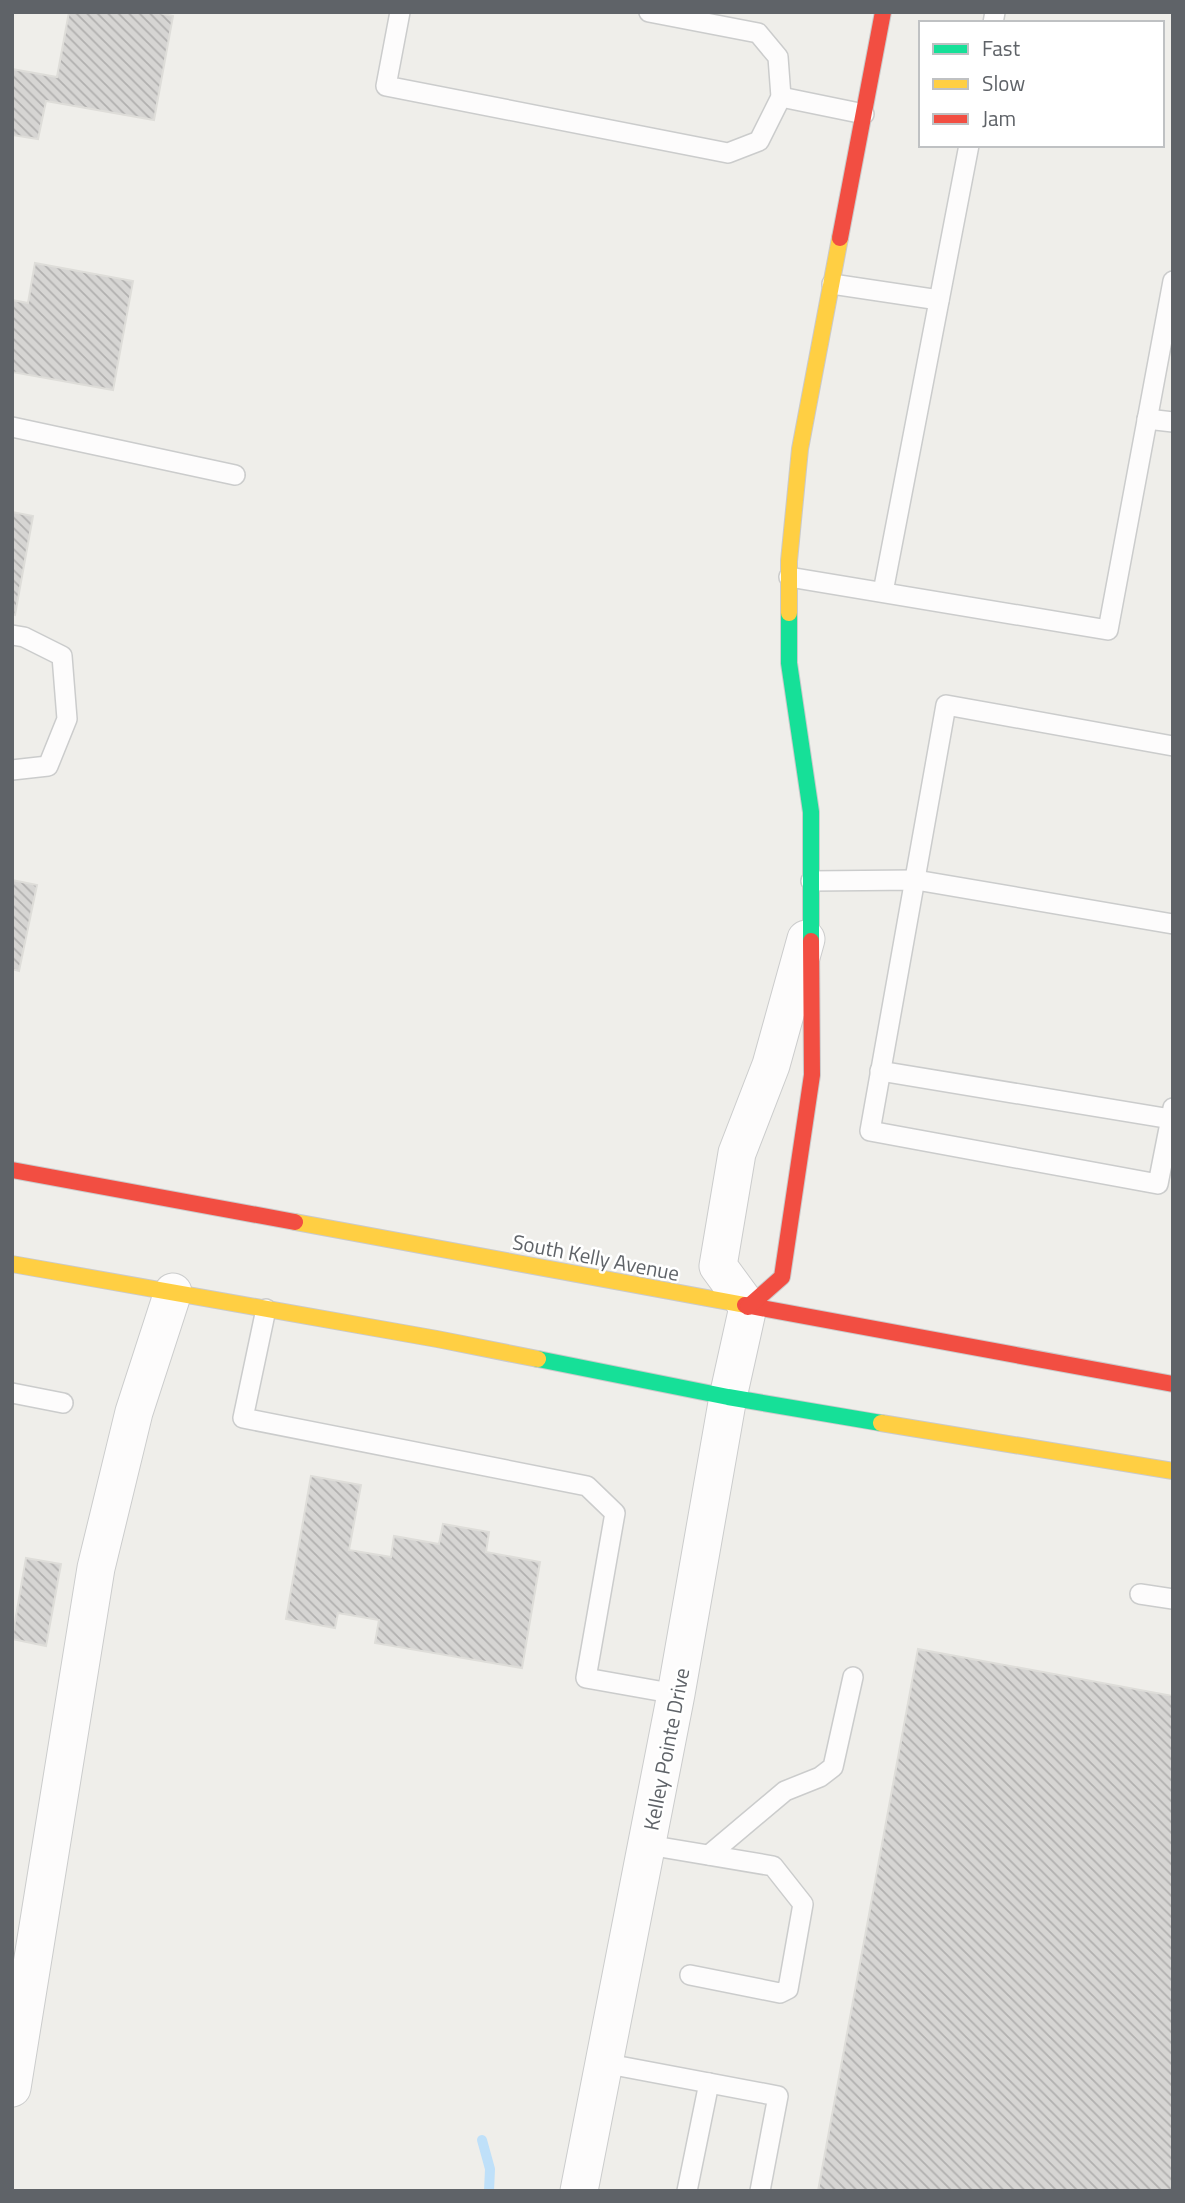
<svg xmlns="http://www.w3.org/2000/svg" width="1185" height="2203" font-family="'Titillium Web',sans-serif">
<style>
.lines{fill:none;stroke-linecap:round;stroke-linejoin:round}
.stream{stroke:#bfe0f9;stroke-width:10}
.building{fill:url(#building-back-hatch);stroke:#deddd9;stroke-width:2}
.lane-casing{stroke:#cbcccc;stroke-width:22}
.street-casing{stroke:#cbcccc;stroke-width:39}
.fast-casing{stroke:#cacacb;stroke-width:18}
.slow-casing{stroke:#cacacb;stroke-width:18}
.jam-casing{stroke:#cacacb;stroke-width:18}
.lane{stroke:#fdfcfc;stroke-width:19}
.street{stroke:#fdfcfc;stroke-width:37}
.fast{stroke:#16e098;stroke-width:16}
.slow{stroke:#ffcf43;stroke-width:16}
.jam{stroke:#f24e42;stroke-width:16}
.labels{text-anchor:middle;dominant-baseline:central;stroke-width:5;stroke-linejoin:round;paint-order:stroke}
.street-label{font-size:21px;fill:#5f6368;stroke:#fff}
</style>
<defs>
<pattern id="building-back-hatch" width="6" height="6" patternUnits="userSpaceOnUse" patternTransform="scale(1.75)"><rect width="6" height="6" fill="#d6d5d3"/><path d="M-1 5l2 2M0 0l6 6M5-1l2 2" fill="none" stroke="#b1b0af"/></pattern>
</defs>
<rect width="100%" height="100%" fill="#efeeea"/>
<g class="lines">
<polyline class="stream" points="482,2140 490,2169 489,2191"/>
</g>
<g class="building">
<polygon points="69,12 155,12 173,16 154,120 46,101 38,139 12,135 12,69 57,77"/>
<polygon points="35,263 133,281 113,390 12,372 12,300 28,303"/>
<polygon points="12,512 33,516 15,615 12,614"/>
<polygon points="12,880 37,885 19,971 12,969"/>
<polygon points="311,1476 361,1485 349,1550 391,1557 394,1536 439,1544 443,1524 489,1532 486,1552 540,1562 522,1668 375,1643 379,1620 338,1613 335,1628 286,1619"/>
<polygon points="26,1558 61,1564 46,1646 12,1639"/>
<polygon points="918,1649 1173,1696 1173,2191 818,2191"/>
</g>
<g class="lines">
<defs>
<g id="lane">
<polyline points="400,12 386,86 728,153 759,141 781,97 778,57 758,33 649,12"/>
<polyline points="993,23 995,12"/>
<polyline points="781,97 864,114"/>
<polyline points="832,284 939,300"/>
<polyline points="1147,419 1173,422"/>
<polyline points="12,427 235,475"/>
<polyline points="789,577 1108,630 1173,281"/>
<polyline points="883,592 969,145"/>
<polyline points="12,635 24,637 62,656 67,719 48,766 12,770"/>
<polyline points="1173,746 946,705 870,1131 1158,1184 1173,1108"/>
<polyline points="811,881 916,880 1173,924"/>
<polyline points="880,1071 1171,1119"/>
<polyline points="266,1309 243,1418 587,1486 615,1513 586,1678 676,1694"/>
<polyline points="12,1393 63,1403"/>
<polyline points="1140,1594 1173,1599"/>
<polyline points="648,1845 773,1866 803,1904 788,1989 780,1993 690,1975"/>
<polyline points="709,1855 785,1791 820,1777 833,1767 853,1677"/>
<polyline points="603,2063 778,2096 760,2191"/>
<polyline points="687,2191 709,2083"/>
</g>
<g id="street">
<polyline points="12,2088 96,1568 134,1412 173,1292"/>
<polyline points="579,2191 676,1694 728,1397 748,1307 718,1266 737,1153 771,1065 806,939"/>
</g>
<g id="fast">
<polyline points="789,613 789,663 811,812 811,941"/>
<polyline points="538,1359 728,1397 881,1423"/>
</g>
<g id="slow">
<polyline points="789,613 789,561 800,449 840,238"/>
<polyline points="295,1222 745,1305"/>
<polyline points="12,1264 437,1339 538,1359"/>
<polyline points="881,1423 1173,1471"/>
</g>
<g id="jam">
<polyline points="840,238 883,12"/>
<polyline points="12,1170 295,1222"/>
<polyline points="745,1305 1173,1384"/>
<polyline points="748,1307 782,1277 812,1075 811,941"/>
</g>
</defs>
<use href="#lane" class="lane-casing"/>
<use href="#street" class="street-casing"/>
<use href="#fast" class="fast-casing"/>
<use href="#slow" class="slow-casing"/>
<use href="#jam" class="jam-casing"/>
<use href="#lane" class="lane"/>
<use href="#street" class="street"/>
<use href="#fast" class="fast"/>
<use href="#slow" class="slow"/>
<use href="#jam" class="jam"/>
</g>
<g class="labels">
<g class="street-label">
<text transform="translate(596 1257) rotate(11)">South Kelly Avenue</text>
<text transform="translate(666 1749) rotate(-79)">Kelley Pointe Drive</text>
</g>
</g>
<rect width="1185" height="2203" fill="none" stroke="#5f6368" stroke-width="28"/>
<rect x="919" y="21" width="245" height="126" fill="#ffffff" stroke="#bfc1c3" stroke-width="2"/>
<rect x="933" y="44" width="35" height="10" fill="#16e098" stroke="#bfc1c3" stroke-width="2"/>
<text x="982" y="56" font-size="21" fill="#5f6368">Fast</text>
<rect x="933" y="79" width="35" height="10" fill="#ffcf43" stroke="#bfc1c3" stroke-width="2"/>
<text x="982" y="91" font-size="21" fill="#5f6368">Slow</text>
<rect x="933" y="114" width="35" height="10" fill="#f24e42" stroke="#bfc1c3" stroke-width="2"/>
<text x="982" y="126" font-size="21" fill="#5f6368">Jam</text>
</svg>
